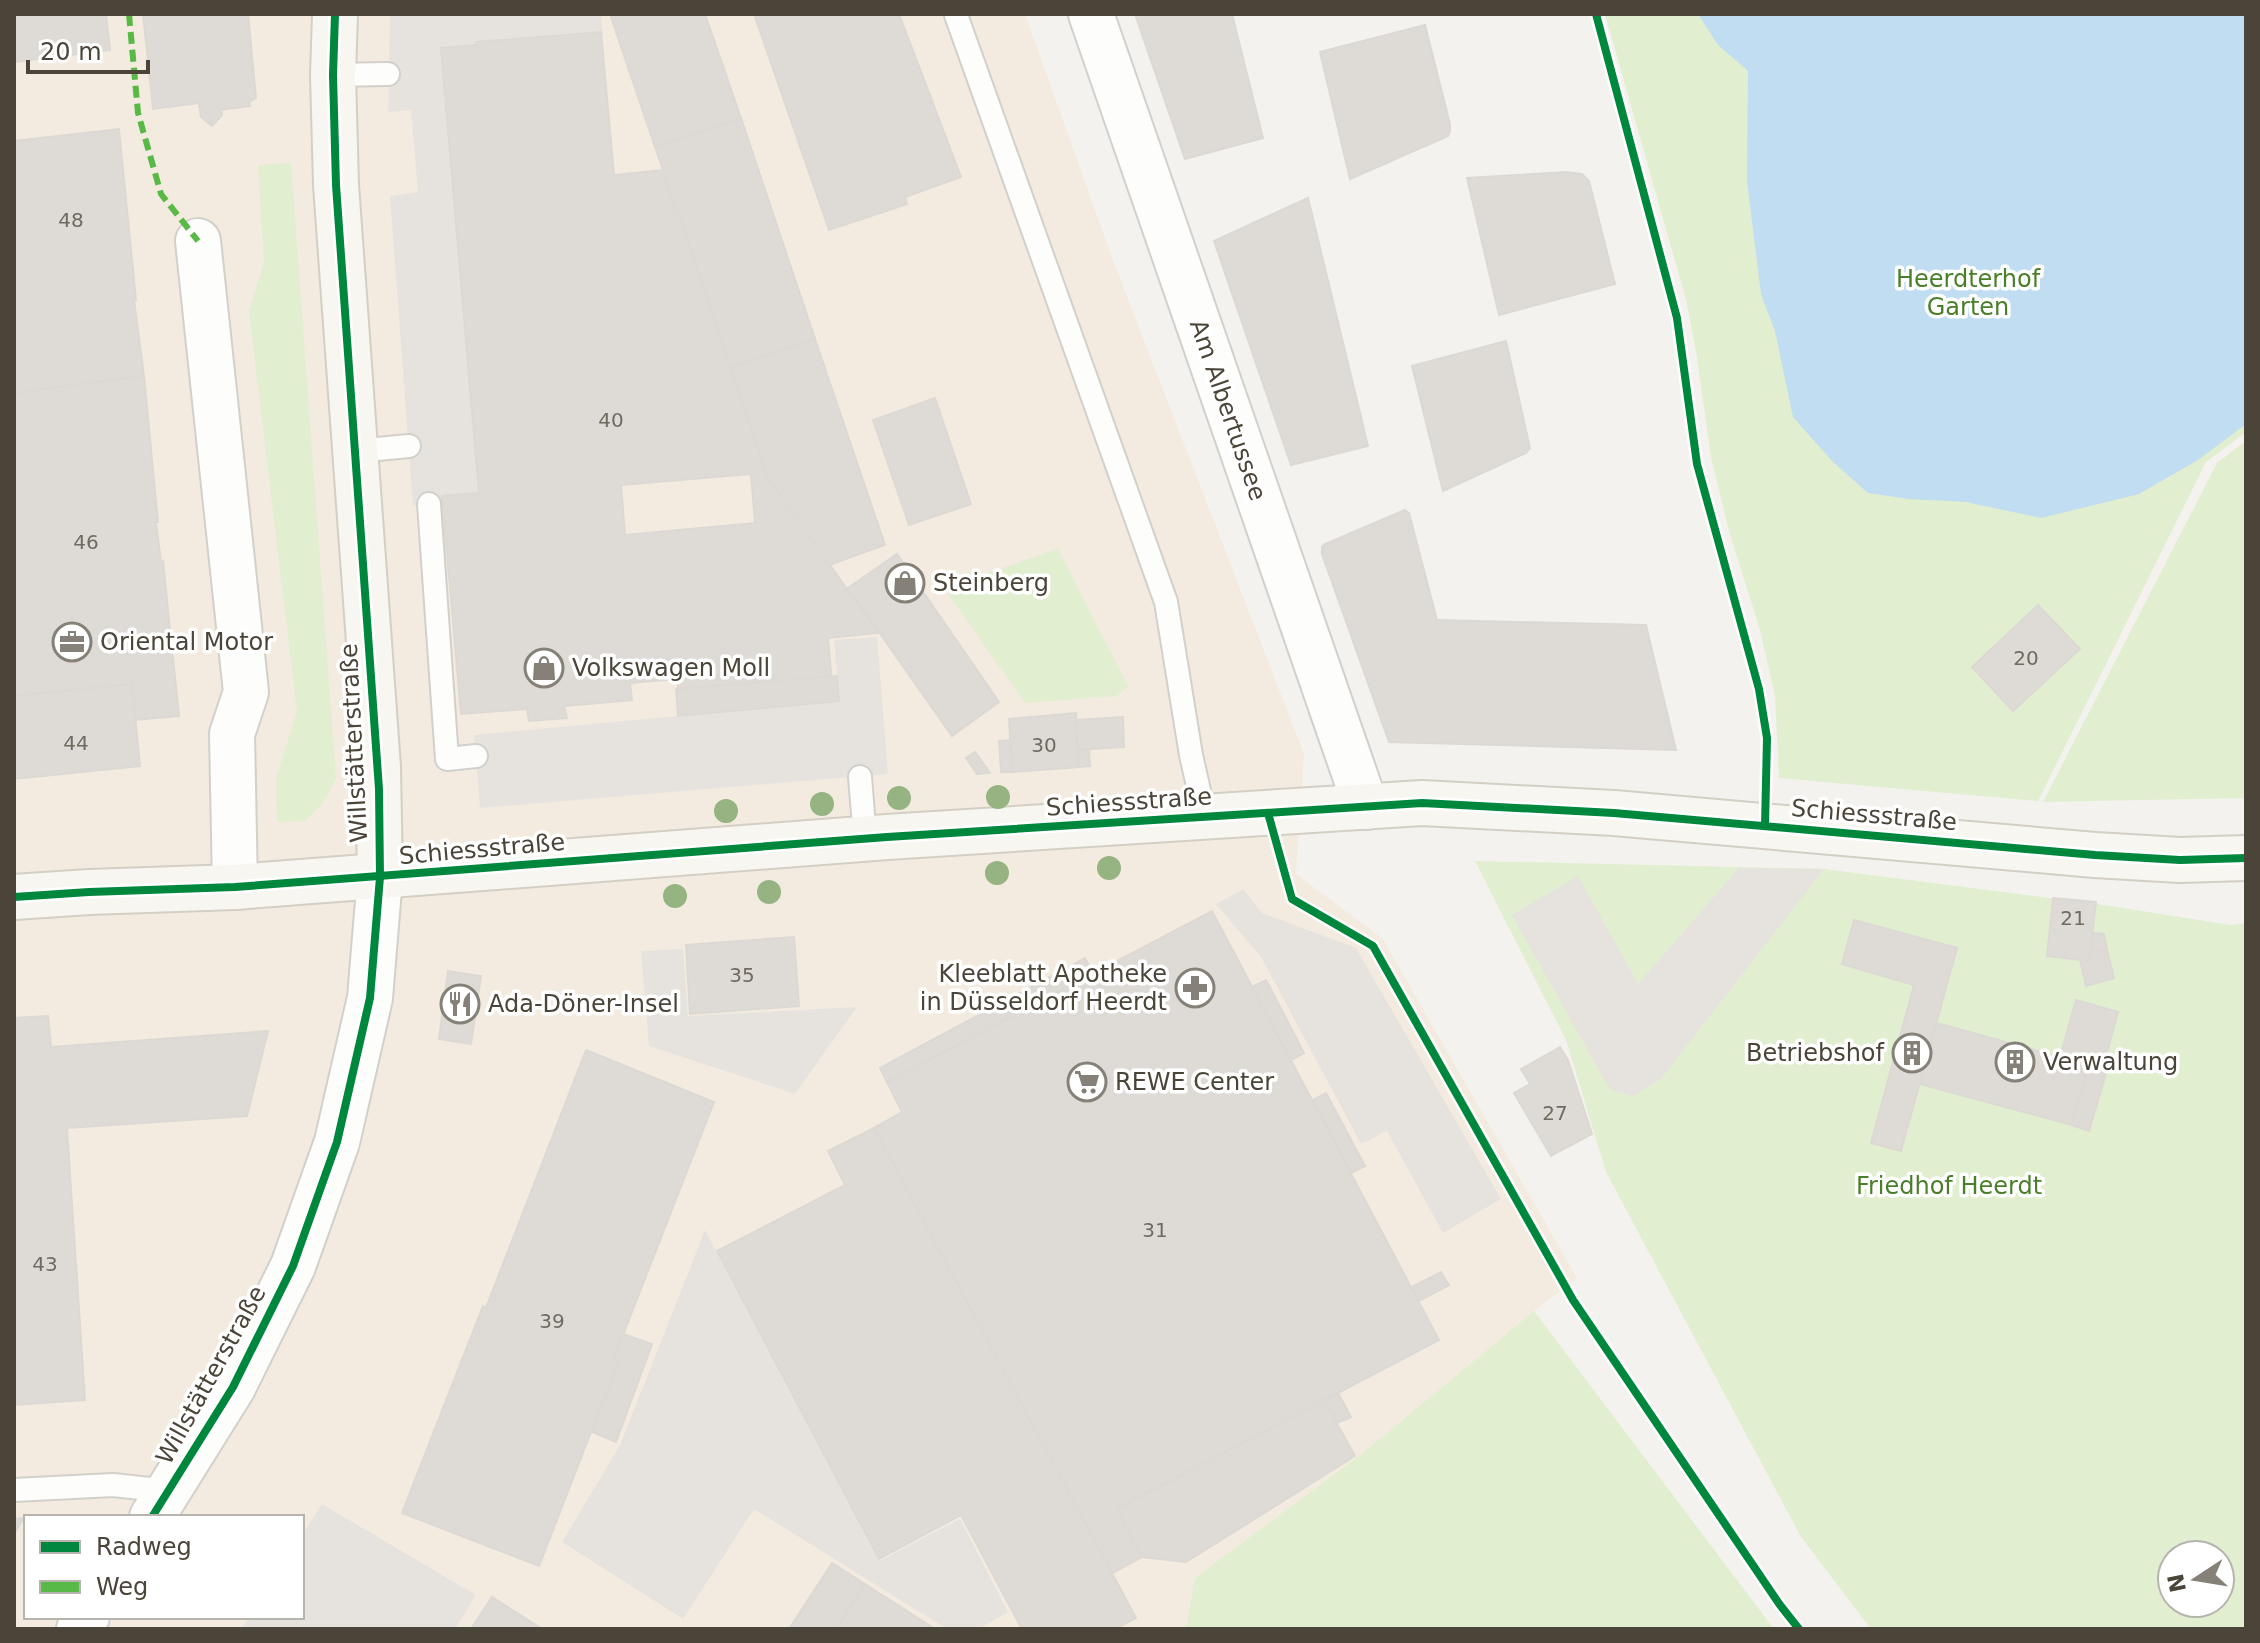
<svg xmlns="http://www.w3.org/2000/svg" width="2260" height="1643" font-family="'DejaVu Sans',sans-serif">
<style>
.commercial{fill:#f3ebdf;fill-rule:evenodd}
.green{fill:#e1eecf;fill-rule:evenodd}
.parking{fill:#e6e3df}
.water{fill:#c0ddf1}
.building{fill:#dedbd6;stroke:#dcd9d4;stroke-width:2;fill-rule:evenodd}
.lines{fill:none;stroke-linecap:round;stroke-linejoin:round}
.lane-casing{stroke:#d2d0cb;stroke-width:26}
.street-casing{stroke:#d2d0cb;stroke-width:48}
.secondary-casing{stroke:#d3cfc5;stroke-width:48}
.lane{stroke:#fdfdfc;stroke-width:22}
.street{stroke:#fdfdfc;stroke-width:44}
.secondary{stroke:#f7f6f1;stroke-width:44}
.quiet{stroke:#58b947;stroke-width:6;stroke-dasharray:12 6;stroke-linecap:butt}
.cycleway-casing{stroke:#fff;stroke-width:13}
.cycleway{stroke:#00873e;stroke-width:8}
.tree{fill:#96b382}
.labels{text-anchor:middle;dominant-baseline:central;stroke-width:7;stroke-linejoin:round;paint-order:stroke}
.number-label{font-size:20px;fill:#706a61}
.park-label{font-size:24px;fill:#4a7f2a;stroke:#fff}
.street-label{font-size:24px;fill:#4b4439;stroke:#fff}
.poi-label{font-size:24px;fill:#4b4439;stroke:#fff;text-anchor:start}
</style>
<rect width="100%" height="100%" fill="#f4f2ee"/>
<path class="commercial" d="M 14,14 L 1025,14 L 1114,263 L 1304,754 L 1296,874 L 1383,939 L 1577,1278 L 1534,1311 L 1359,1456 L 1196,1578 L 1186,1629 L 14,1629 ZM 26,1517 L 302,1517 L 302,1617 L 26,1617 Z"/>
<g class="green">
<polygon points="1605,14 2246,14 2246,432 2206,462 2038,801 1779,778 1775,696 1760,630 1729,531 1711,457 1697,358 1687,303"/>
<polygon points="291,163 336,779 323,803 305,821 277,822 276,778 297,712 249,311 264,262 258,165"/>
<polygon points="2246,441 2246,798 2043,802 2217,463"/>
<polygon points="1058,549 1128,686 1117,696 1025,703 944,588"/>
<path d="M 1475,861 L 1824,869 L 2104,905 L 2230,925 L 2246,923 L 2246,1629 L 1871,1629 L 1801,1537 L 1606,1172 L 1566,1040 ZM 2172,1555 L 2220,1555 L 2220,1603 L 2172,1603 Z"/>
<polygon points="1534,1311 1774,1629 1186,1629 1195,1578 1359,1456"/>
</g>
<g class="parking">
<polygon points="390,14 601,14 603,37 479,47 516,497 413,506 390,196 418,192 411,110 388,112"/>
<polygon points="877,637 888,774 480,808 474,735 678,716 676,689 837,676 834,640"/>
<polygon points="1739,868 1824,869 1661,1079 1633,1096 1610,1090 1512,915 1578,876 1638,984"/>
<polygon points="1243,889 1262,913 1356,948 1501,1199 1443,1233 1387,1131 1361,1144 1261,957 1216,904"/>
<polygon points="683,949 688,1016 857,1007 795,1094 649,1046 641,951"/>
<polygon points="705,1230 879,1561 960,1519 1008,1612 978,1629 947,1629 754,1509 683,1619 562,1542 620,1445"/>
<polygon points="322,1504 476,1595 455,1629 241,1629 249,1617 302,1617 302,1535"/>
</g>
<polygon class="water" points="1698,14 2246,14 2246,424 2198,460 2139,494 2041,518 1966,502 1909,499 1868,493 1832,461 1793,417 1775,331 1761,294 1747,181 1748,71 1718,45"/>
<g class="building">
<polygon points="14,14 106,14 110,50 14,62"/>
<polygon points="143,14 248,14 256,98 249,102 250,106 221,110 222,115 212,126 201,117 199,103 153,109"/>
<polygon points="610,14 705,14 741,118 655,147"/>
<polygon points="754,14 899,14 961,177 905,197 907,204 829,230"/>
<polygon points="1135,14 1232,14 1263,138 1185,159"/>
<polygon points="1425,25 1450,124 1450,131 1448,136 1350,179 1320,52"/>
<path d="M 601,32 L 614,175 L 663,170 L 768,477 L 878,633 L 828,638 L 832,683 L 782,687 L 784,695 L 761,701 L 759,689 L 679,695 L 677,679 L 630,683 L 632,700 L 564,706 L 567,718 L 529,721 L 527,709 L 461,714 L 442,496 L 479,493 L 441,48 L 476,45 L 476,42 ZM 751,474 L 755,523 L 625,535 L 621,485 Z"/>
<polygon points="741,118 815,339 731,368 655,147"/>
<polygon points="119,129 136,300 134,300 144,376 14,393 14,141"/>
<polygon points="1566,172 1582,174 1589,181 1615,284 1499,315 1467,178"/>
<polygon points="1308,198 1368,446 1291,465 1214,241"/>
<polygon points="815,339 885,545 829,565 768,477 731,368"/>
<polygon points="1506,341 1530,448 1526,453 1443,491 1412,366"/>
<polygon points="144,376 158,522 156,522 161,562 163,561 179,716 135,720 132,684 14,696 14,393"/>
<polygon points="935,398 971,504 909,525 873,420"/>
<polygon points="1405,510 1409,513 1437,620 1646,625 1676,750 1389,742 1322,554 1322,547 1325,544"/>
<polygon points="897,554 999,702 952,736 848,588"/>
<polygon points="2038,605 2080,649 2013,711 1972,667"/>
<polygon points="837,676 839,701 678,716 676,689"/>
<polygon points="132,684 140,766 14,779 14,696"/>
<polygon points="1076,713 1079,767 1012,772 1009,719"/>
<polygon points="1123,717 1124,747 1078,750 1076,720"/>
<polygon points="1010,740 1012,772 1001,772 999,741"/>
<polygon points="1078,750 1089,750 1090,766 1079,767"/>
<polygon points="975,752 990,773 977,774 966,758"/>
<polygon points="2053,898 2096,902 2089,961 2047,956"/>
<polygon points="1212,911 1439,1340 1117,1509 1142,1557 1111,1574 874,1128 902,1112 887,1082"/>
<polygon points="1854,920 1957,948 1901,1151 1871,1143 1914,985 1842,964"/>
<polygon points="2093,933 2104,934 2107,950 2091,950"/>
<polygon points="794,937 799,1006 690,1014 686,945"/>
<polygon points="2091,950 2107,950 2114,978 2086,986 2080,960 2089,961"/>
<polygon points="1085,958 1093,973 887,1082 880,1068"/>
<polygon points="448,971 481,976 471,1044 439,1039"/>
<polygon points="1266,980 1304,1053 1291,1060 1252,987"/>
<polygon points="2076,1000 2118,1012 2102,1071 2088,1067 2072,1125 1920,1084 1937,1023 2060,1057"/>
<polygon points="48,1016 51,1047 268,1031 247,1116 67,1128 85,1400 14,1405 14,1018"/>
<polygon points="1560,1047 1568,1060 1592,1134 1551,1156 1514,1093 1530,1084 1521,1069"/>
<polygon points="586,1050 714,1102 614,1358 619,1360 539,1566 402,1513 483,1306 486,1308"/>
<polygon points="2088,1067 2107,1070 2089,1131 2072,1125"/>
<polygon points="1326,1093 1365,1166 1351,1173 1313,1100"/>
<polygon points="874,1128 1136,1618 1115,1629 1022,1629 961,1515 879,1559 717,1251 845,1185 828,1151"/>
<polygon points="1441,1272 1449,1285 1419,1301 1412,1287"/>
<polygon points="623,1334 652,1344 616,1442 592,1432 619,1360 614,1358"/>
<polygon points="1338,1393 1351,1417 1337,1423 1324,1400"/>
<polygon points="1324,1400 1355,1456 1186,1562 1142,1557 1117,1509"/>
<polygon points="24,1518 14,1534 14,1519"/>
<polygon points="832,1563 865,1584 836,1629 789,1629"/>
<polygon points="865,1584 935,1629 836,1629"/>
<polygon points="492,1597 542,1629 471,1629"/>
</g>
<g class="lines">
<defs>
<g id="lane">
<polyline points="956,15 1166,602 1191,755 1205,817"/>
<polyline points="333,75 388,74"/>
<polyline points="356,451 409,446"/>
<polyline points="429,504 447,759 476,756"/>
<polyline points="860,777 865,839"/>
<polyline points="14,1490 113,1485 168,1491"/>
</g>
<g id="street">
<polyline points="1091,14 1366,807"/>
<polyline points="198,241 246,692 232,734 235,887"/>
<polyline points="152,1517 233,1387 293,1266 337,1142 370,998 380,877"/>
<polyline points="79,1629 87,1617"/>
</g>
<g id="secondary">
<polyline points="335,14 333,75 336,185 378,767 380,877"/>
<polyline points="14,897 89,892 235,887 887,837 1422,803 1614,813 2095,855 2180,860 2246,858"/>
</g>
</defs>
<use href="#lane" class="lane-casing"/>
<use href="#street" class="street-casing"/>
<use href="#secondary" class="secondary-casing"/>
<use href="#lane" class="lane"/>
<use href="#street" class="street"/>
<use href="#secondary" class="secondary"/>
<polyline class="quiet" points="129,14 138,113 161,194 198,241"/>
<defs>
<g id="cycleway">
<polyline points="1596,14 1677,318 1697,464 1759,689 1767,738 1765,826"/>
<polyline points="1268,813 1292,899 1373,946 1573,1300 1780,1605 1799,1629"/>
<polyline points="14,897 89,892 235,887 887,837 1422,803 1614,813 2095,855 2180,860 2246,858"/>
<polyline points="152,1517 233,1387 293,1266 337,1142 370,998 380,877 379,789 336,185 333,75 335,14"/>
</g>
</defs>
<use href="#cycleway" class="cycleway-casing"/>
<use href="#cycleway" class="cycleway"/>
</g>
<g class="tree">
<circle cx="998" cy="797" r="12"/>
<circle cx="899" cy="798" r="12"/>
<circle cx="822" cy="804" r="12"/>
<circle cx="726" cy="811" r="12"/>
<circle cx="1109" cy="868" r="12"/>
<circle cx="997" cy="873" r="12"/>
<circle cx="769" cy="892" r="12"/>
<circle cx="675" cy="896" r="12"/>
</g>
<defs>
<symbol id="shop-ring" viewBox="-11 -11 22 22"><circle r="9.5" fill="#fff" stroke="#868178" stroke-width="1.5"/><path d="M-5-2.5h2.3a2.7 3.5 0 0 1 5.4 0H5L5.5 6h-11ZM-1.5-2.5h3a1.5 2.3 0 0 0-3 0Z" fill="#868178"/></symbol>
<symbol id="office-ring" viewBox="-11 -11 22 22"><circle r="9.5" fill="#fff" stroke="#868178" stroke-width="1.5"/><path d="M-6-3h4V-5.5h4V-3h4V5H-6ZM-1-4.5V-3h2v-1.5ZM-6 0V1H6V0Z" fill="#868178"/></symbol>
<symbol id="pharmacy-ring" viewBox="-11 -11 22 22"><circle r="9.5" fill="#fff" stroke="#868178" stroke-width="1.5"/><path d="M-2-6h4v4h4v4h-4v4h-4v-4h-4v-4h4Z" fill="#868178"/></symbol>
<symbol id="restaurant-ring" viewBox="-11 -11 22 22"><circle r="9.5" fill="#fff" stroke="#868178" stroke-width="1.5"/><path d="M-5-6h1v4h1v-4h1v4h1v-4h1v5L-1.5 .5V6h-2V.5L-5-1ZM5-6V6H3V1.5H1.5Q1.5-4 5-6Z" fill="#868178"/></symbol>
<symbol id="building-ring" viewBox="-11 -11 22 22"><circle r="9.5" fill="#fff" stroke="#868178" stroke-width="1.5"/><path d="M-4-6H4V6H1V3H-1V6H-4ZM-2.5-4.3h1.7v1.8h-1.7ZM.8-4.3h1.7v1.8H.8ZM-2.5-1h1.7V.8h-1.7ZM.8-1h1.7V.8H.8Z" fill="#868178"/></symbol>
<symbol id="supermarket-ring" viewBox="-11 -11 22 22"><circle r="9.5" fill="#fff" stroke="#868178" stroke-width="1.5"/><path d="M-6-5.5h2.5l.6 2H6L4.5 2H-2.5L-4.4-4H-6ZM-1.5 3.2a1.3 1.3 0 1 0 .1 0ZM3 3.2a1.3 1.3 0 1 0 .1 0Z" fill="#868178"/></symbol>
</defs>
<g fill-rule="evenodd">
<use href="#shop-ring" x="883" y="561" width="44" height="44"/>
<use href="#office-ring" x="50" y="620" width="44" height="44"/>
<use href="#shop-ring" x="522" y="646" width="44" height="44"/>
<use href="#pharmacy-ring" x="1173" y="966" width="44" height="44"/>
<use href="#restaurant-ring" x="438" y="982" width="44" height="44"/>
<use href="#building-ring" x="1890" y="1031" width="44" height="44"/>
<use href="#building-ring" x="1993" y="1040" width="44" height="44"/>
<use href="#supermarket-ring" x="1065" y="1060" width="44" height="44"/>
</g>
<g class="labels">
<g class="number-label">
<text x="71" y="220">48</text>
<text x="611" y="420">40</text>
<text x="86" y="542">46</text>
<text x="2026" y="658">20</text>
<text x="76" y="743">44</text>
<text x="1044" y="745">30</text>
<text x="2073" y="918">21</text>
<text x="742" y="975">35</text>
<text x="1555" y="1113">27</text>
<text x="1155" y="1230">31</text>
<text x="45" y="1264">43</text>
<text x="552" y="1321">39</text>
</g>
<g class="park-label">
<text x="1968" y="279">Heerdterhof<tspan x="1968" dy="28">Garten</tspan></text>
<text x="1949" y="1186">Friedhof Heerdt</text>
</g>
<g class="street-label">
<text transform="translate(1228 410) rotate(71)">Am Albertussee</text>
<text transform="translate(354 743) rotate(-93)">Willstätterstraße</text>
<text transform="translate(1129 802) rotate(-4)">Schiessstraße</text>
<text transform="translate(1874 815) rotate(5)">Schiessstraße</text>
<text transform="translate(482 849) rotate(-5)">Schiessstraße</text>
<text transform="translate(211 1375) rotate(-61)">Willstätterstraße</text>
</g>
<g class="poi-label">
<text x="933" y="583">Steinberg</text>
<text x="100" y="642">Oriental Motor</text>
<text x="572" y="668">Volkswagen Moll</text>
<text x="1167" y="974" text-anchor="end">Kleeblatt Apotheke<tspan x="1167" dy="28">in Düsseldorf Heerdt</tspan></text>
<text x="488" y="1004">Ada-Döner-Insel</text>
<text x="1884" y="1053" text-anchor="end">Betriebshof</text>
<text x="2043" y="1062">Verwaltung</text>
<text x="1115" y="1082">REWE Center</text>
</g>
</g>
<rect width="2260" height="1643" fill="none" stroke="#4b4439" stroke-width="32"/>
<rect x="24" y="1515" width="280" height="104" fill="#ffffff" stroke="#b7b4b0" stroke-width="2"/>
<rect x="40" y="1541" width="40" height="12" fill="#00873e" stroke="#b7b4b0" stroke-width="2"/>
<text x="96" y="1555" font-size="24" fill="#4b4439">Radweg</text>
<rect x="40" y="1581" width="40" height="12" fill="#58b947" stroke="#b7b4b0" stroke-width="2"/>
<text x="96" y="1595" font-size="24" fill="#4b4439">Weg</text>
<g transform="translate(2196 1579) rotate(258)"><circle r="38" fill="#ffffff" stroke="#b7b4b0" stroke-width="2"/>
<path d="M0-6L14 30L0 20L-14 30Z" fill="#868178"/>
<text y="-12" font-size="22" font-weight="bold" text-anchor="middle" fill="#4b4439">N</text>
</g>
<path d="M28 60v12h120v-12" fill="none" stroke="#4b4439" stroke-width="4"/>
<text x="40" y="60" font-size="24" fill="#4b4439" stroke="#ffffff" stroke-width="6" paint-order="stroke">20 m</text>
</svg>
